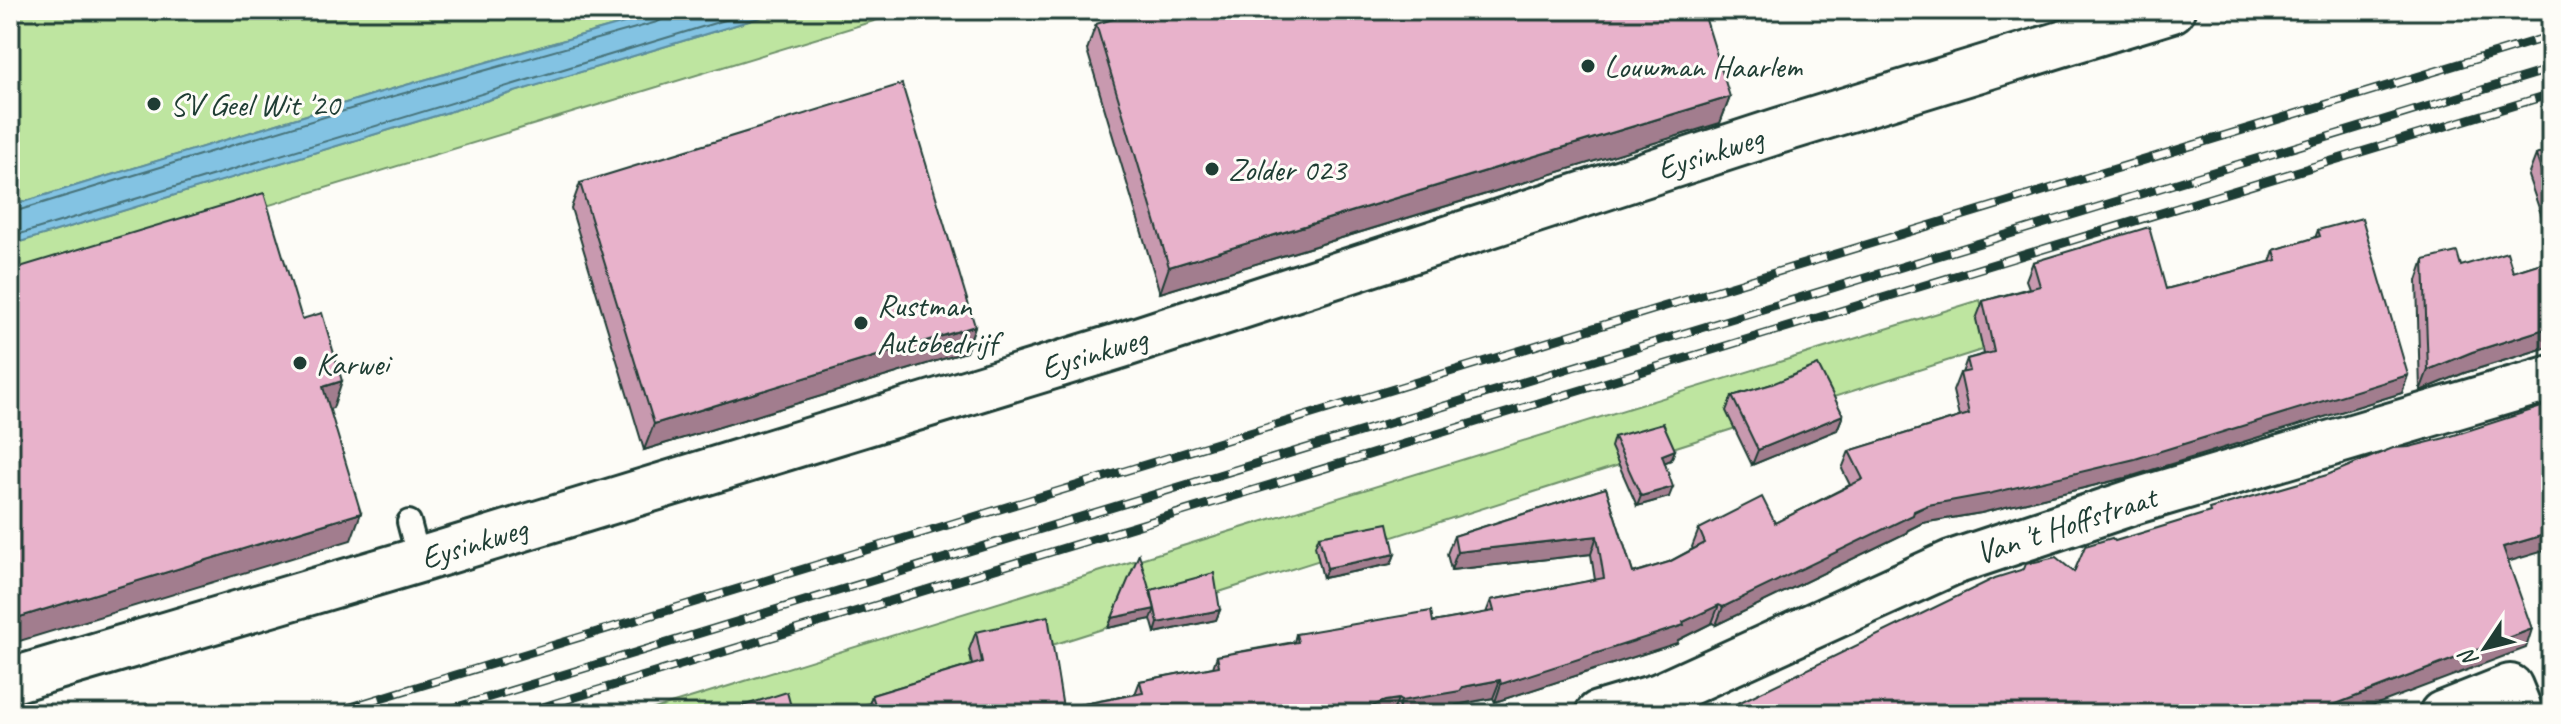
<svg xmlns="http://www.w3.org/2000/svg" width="2561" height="724" font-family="Caveat,sans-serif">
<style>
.green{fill:#bee5a0;stroke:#6e916a;stroke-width:2}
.water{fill:#83c3e3;stroke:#5b8d9d;stroke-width:2}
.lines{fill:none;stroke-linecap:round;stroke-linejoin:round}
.shore{stroke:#47737a;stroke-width:2}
.lane-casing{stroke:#1f3d34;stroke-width:28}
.street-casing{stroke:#1f3d34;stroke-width:50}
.lane{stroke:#fdfcf7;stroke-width:22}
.street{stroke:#fdfcf7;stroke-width:44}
.rail-casing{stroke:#1f3d34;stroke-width:9}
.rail{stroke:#fdfcf7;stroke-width:6;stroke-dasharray:18;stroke-linecap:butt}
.wall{fill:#c899af;stroke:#1f3d34;stroke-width:2}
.shaded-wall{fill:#a27d8e;stroke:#1f3d34;stroke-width:2}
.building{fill:#e8b2cb;stroke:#1f3d34;stroke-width:2}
.poi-dot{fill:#1f3d34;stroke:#fdfcf7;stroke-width:3}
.labels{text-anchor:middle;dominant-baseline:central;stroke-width:6;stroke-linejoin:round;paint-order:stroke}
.poi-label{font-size:32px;fill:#1f3d34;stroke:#fdfcf7;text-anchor:start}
.street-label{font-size:32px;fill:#1f3d34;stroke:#fdfcf7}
</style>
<rect width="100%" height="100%" fill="#fdfcf7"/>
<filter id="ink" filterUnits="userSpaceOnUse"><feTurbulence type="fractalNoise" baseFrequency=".0125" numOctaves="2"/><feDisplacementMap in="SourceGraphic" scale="16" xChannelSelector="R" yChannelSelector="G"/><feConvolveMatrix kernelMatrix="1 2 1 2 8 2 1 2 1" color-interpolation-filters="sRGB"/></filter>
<g filter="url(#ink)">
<g class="green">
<polygon points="10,10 584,10 586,16 605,10 670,10 378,93 10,206"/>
<polygon points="785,10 910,10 10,284 10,245"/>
<polygon points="1980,300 1994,346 835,714 638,714"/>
</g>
<polygon class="water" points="670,10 785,10 10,245 10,206 378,93"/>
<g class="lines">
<g class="shore">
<polyline points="10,213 380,100 657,22 665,18 667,10"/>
<polyline points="10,237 758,10"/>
</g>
<defs>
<polyline id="lane" points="409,522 419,560"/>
<g id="street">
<polyline points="10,681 419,560 1122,345 1778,131 2172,10"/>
<polyline points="1598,714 1659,696 1951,563 2136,501 2551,378"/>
<polyline points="2442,714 2510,687 2521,714"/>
</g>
</defs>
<use href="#lane" class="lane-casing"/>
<use href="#street" class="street-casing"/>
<use href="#lane" class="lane"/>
<use href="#street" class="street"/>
<defs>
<g id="rail">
<polyline points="328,714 2551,36"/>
<polyline points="434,714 2551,69"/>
<polyline points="520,714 2551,94"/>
</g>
</defs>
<use href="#rail" class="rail-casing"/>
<use href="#rail" class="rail"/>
</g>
<g class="wall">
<polygon points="1096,24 1730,97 1720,123 1160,293 1087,50"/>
<polygon points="2551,149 2551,243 2528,176 2536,155"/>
<polygon points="580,183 975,326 966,352 644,450 571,208"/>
<polygon points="2318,230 2408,375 2402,393 2129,477 1981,513 1922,523 1908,530 1906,533 1716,625 1712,623 1678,640 1677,643 1495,702 1493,698 1456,705 1453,709 1424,714 866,714 872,695 972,665 969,650 976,632 1063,708 1135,694 1140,681 1213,667 1217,656 1294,642 1296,634 1433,622 1486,613 1491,600 1595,580 1591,554 1451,570 1447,554 1454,536 1606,488 1633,573 1669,562 1693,549 1692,547 1699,529 1775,523 1850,485 1842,469 1849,451 1959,417 1953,391 1960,373 1962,373 1967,359 1984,354 1976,319 1983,301 2029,288 2026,280 2033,262 2166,289 2270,262 2274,250 2315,238"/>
<polygon points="2424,260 2461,266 2513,272 2551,260 2551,346 2464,373 2420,391 2417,281"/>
<polygon points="1772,384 1843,415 1837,430 1752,465 1726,411 1732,396"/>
<polygon points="1614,437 1675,450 1671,460 1665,462 1669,497 1637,506 1611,447"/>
<polygon points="1319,536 1395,554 1391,564 1323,578 1315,546"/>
<polygon points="1151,590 1220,610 1216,620 1155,633 1151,619 1108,628 1112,618 1150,592"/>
<polygon points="2551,645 2551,689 2542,665 2549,646"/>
</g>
<g class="shaded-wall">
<polygon points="1730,97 1720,123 1160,293 1169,267"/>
<polygon points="975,326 966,352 644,450 654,424"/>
<polygon points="2551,327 2551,346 2464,373 2420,391 2428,370 2472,352"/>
<polygon points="2408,375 2402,393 2129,477 1981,513 1922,523 1908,530 1906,533 1716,625 1723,607 1928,505"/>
<polygon points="342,381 333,408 313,414 323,387"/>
<polygon points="1843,415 1837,430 1752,465 1758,450"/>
<polygon points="1675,450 1671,460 1659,465 1662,455"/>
<polygon points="1673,487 1669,497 1637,506 1641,496"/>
<polygon points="361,513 351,540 10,644 10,620"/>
<polygon points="2551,533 2551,549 2497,565 2503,547"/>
<polygon points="1597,536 1591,554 1451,570 1457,552"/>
<polygon points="1395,554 1391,564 1323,578 1327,568"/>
<polygon points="1719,605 1712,623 1678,640 1677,643 1495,702 1501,684 1683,622"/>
<polygon points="1155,609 1151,619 1108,628 1112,618"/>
<polygon points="1220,610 1216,620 1155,633 1158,623"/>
<polygon points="2532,629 2526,648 2351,714 2310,714"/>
<polygon points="1500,680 1493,698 1456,705 1453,709 1424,714 1396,714 1401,701 1463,687"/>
<polygon points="1398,699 1392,714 1330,714 1385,701"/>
</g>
<g class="building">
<polygon points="1144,10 1703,10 1730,97 1169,267 1096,24"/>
<polygon points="902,84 975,326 654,424 580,183"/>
<polygon points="2551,149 2551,200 2536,155"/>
<polygon points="264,193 302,319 322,313 342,381 323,387 361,513 10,620 10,270"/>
<polygon points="2362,218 2408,375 2135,459 1988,494 1928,505 1914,511 1913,515 1723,607 1719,605 1683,622 1684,625 1501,684 1500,680 1463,687 1460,691 1401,701 1398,699 1385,701 1370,707 1330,714 878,714 872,695 982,662 976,632 1048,616 1063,708 1143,693 1140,681 1219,666 1217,656 1298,642 1296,634 1431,611 1433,622 1494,611 1491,600 1604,578 1597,536 1457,552 1454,536 1606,488 1633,573 1669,562 1705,543 1699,529 1762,497 1775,523 1863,479 1849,451 1969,414 1960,373 1970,371 1967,359 1994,352 1983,301 2040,286 2033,262 2149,227 2166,289 2277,260 2274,250 2320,236 2318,230"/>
<polygon points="2457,252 2461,266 2507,252 2513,272 2551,260 2551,327 2472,352 2428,370 2424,260"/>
<polygon points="1818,365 1843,415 1758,450 1732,396 1772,384"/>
<polygon points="2551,404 2551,533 2503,547 2532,629 2310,714 1709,714 1728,708 1995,578 2024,569 2026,564 2056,557 2074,572 2085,546 2112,538 2115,541 2210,512 2209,509 2327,475 2393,448 2409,447 2445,438"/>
<polygon points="1663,423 1675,450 1662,455 1673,487 1641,496 1614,437"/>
<polygon points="1388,523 1395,554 1327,568 1319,536"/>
<polygon points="1139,554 1155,609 1112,618"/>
<polygon points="1214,573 1220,610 1158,623 1151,590"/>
<polygon points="787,692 793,714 734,714 733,709"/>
<polygon points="2500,706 2503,714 2479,714"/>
</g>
</g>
<g class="poi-dot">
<circle cx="1588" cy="66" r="8"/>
<circle cx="154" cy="104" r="8"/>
<circle cx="1212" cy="169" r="8"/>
<circle cx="861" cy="323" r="8"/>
<circle cx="300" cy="363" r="8"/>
</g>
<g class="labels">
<g class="poi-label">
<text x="1604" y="66">Louwman Haarlem</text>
<text x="170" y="104">SV Geel Wit '20</text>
<text x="1228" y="169">Zolder 023</text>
<text x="877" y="305">Rustman<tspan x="877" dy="37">Autobedrijf</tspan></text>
<text x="316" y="363">Karwei</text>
</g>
<g class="street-label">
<text transform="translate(1710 153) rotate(-18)">Eysinkweg</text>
<text transform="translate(1094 353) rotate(-17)">Eysinkweg</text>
<text transform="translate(2066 525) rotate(-18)">Van 't Hoffstraat</text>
<text transform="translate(474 543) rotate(-17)">Eysinkweg</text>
</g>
</g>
<rect width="2561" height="724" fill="none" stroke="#fdfcf7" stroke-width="40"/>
<rect x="20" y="20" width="2521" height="684" fill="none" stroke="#1f3d34" stroke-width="3" filter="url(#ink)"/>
<g transform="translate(2485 648) rotate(235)" stroke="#fdfcf7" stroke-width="6" paint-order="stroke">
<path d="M0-6L14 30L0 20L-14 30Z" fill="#1f3d34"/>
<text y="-12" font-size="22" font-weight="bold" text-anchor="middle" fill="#1f3d34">N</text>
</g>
</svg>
